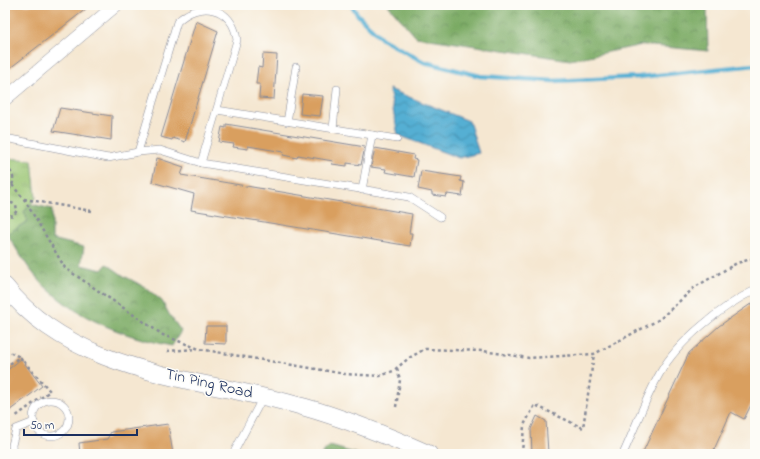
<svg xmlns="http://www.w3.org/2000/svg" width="760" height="459" font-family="'Indie Flower',sans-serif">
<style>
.grass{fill:url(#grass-tufts);stroke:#5a7a68}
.forest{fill:url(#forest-crowns);stroke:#4a6c60}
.water{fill:url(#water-waves);stroke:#386f98}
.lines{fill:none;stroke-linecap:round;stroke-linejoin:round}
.stream{stroke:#55afd3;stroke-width:4.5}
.building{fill:#d99f5e}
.service-casing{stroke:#888b98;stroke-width:8}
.minor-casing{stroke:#888b98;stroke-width:14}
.tertiary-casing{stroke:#888b98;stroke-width:18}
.path{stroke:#888b98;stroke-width:2.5;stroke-dasharray:3 3;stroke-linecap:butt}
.service{stroke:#fff;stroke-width:7}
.minor{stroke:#fff;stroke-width:13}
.tertiary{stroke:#fff;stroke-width:17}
.labels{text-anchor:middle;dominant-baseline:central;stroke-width:3;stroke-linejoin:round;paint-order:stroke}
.street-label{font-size:16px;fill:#1b2f5e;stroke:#fdfcf7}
</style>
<defs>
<pattern id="grass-tufts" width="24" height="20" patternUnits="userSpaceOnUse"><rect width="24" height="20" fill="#99c471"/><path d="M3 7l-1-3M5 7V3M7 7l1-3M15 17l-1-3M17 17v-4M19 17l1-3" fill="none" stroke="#7ca060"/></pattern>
<pattern id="forest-crowns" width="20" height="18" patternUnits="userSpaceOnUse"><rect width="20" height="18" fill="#7aaa63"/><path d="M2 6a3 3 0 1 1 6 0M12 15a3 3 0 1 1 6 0" fill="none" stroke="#638b55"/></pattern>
<pattern id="water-waves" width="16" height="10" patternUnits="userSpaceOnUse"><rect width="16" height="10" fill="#55afd3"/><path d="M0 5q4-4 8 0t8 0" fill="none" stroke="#468fae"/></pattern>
</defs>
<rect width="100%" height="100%" fill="#fdfcf7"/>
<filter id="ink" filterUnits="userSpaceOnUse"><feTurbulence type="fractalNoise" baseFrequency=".025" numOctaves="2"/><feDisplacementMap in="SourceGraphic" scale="8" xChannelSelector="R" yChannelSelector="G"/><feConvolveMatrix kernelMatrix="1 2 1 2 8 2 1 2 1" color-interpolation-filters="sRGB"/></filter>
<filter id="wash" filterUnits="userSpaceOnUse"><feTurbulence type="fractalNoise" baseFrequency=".012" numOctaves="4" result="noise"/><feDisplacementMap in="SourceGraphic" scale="16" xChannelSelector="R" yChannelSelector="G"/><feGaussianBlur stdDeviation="0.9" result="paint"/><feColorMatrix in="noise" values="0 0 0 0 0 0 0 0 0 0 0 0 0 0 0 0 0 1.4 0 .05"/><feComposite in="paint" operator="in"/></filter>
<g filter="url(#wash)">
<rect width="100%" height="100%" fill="#f5e7d1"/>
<polygon class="grass" points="5,158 32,160 36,198 24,212 28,221 7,234 5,231"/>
<g class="forest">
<polygon points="388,5 707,5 708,51 642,45 570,60 416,37"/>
<path d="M 31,204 L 52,209 L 52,239 L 84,247 L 81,265 L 102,270 L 107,264 L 124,276 L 145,287 L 162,301 L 169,314 L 181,331 L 172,346 C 119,336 62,313 29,268 C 21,257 14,245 7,234 L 28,221 L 24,212 Z"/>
<polygon points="330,446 358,454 321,454"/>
</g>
<polygon class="water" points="389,89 469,121 479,153 459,158 398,135"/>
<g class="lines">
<polyline class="stream" points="351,5 358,15 382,39 424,62 480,76 553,81 639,77 755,65"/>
</g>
<g id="blocks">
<g class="building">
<polygon points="5,5 91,5 5,72"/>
<polygon points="196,21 218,31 185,142 173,138 172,140 161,137"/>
<polygon points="263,54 277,55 274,99 259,98 260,84 256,84 258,67 262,68"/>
<polygon points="302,94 323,96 320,116 300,114"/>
<polygon points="60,108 112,116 111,140 53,131"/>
<polygon points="226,124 365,147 361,165 347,163 347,166 332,164 333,161 298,155 297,158 283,155 284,152 248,146 248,149 233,147 234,144 219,142 222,127 226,128"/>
<polygon points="375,148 414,155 413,159 417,160 414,177 385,172 386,169 371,167"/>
<polygon points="157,158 184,167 181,175 412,214 409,233 412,233 410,246 191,210 194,194 152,182"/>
<polygon points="421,171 461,177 460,181 464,182 462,196 447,194 446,197 432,195 432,192 418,189"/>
<polygon points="755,301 755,405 752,403 744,419 731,412 712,454 642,454 689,353 719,326"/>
<polygon points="206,326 226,326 226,344 205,343"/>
<polygon points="21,359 42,386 5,414 5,372"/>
<polygon points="537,416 546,421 548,453 532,454 531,429"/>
<polygon points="168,424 173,454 80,454 79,443 107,439 111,432"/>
</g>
</g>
</g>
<g filter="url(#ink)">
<use href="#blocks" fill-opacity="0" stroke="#888b98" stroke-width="1"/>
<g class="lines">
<defs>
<g id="service">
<polyline points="217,110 397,139"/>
<polyline points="287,122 296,67"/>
<polyline points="333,129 337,89"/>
<polyline points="5,138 108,158 138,152 160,150 201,163 409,197 440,217"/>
<path d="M 138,152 L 177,22 C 199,0 233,6 237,40 L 201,163"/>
<polyline points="362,190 372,135"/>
<circle cx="51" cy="418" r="18"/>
<polyline points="13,454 12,445 16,429 34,422"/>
<polyline points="233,454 263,397"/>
<path d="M 623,454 C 635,428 645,399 660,373 C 678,341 722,306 755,290"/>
</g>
<polyline id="minor" points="5,99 116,5"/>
<path id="tertiary" d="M 5,286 C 75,376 204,378 304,407 C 347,419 388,436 429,454"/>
</defs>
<use href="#service" class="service-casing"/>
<use href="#minor" class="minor-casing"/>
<use href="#tertiary" class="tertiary-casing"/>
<g class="path">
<path d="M 5,167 C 16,173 16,186 5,192"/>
<polyline points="5,168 9,156"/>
<polyline points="12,185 24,199 65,268 163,335 199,349 345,374 380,376 393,371 409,358 425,349 483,351 529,358 594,354 660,319 695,287 737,263 755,258"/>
<polyline points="5,197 7,203"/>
<polyline points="24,199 92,211"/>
<polyline points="5,205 12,203 16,205 17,210 14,215 9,216 5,214"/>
<polyline points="5,350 20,357"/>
<polyline points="167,351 197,349"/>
<polyline points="5,367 20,357 50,391 15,417"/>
<polyline points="396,407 400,380 397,368"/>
<polyline points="522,454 524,425 535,405 583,428 594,354"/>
</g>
<use href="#service" class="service"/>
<use href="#minor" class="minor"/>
<use href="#tertiary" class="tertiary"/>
</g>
</g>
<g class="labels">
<g class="street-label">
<text transform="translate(209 384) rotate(13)">Tin Ping Road</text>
</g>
</g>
<rect width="760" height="459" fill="none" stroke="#fdfcf7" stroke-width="20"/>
<path d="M24 429v6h113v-6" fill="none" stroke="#1b2f5e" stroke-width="2"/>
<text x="30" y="429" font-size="12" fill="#1b2f5e" stroke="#fdfcf7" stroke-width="3" paint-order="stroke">50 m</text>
</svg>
